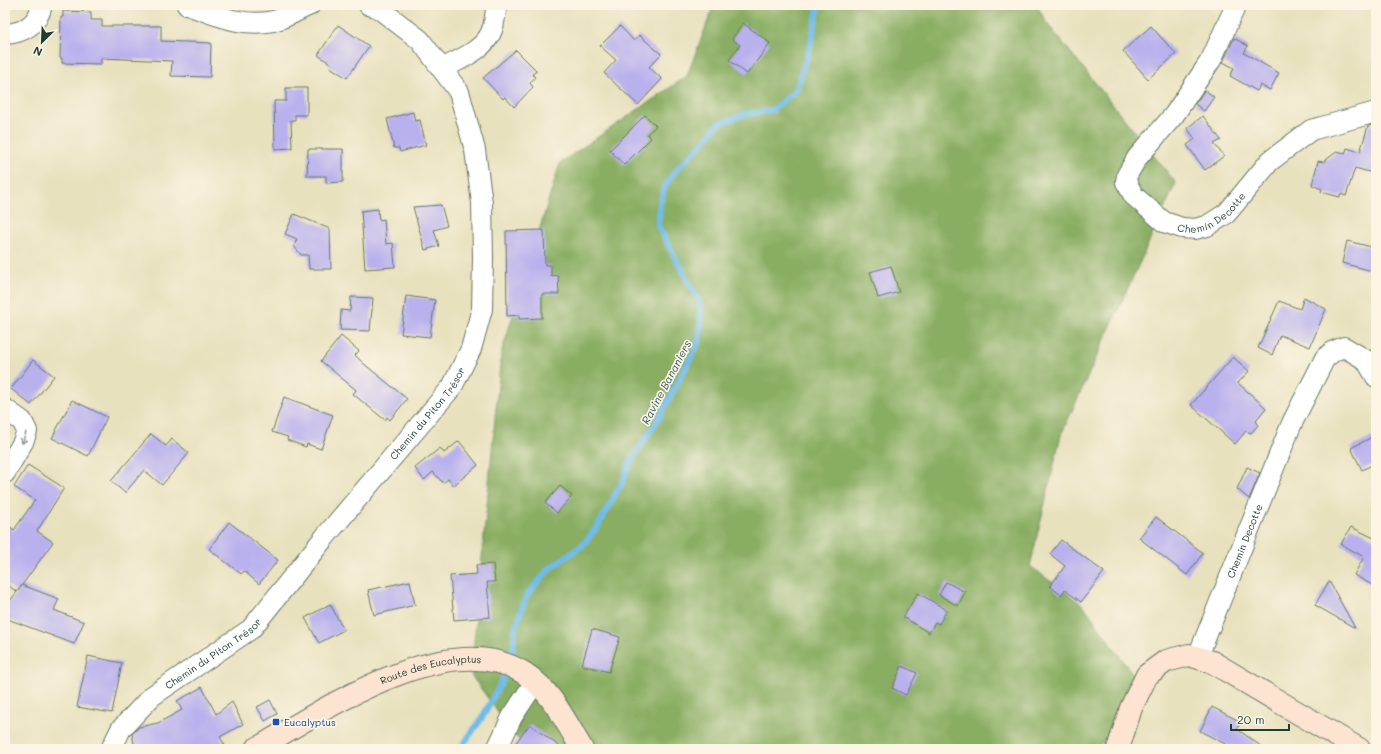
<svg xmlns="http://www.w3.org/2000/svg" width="1381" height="754" font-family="Mali,sans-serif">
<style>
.forest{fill:#89ad62;stroke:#54754b}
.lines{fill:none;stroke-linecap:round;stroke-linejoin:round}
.stream{stroke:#6fbce9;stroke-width:6}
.building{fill:#b9b1ed}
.street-casing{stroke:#657664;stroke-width:22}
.secondary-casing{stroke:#657664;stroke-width:24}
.street{stroke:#fff;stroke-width:20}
.secondary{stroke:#fde4d1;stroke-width:22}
.oneway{stroke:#8f9e9a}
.transit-dot{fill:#1a4fb4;stroke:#fcf5e5;stroke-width:1.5}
.labels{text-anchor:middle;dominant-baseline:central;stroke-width:3.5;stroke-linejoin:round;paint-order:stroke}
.street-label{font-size:10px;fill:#1f3d34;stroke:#fcf5e5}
.transit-label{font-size:10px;fill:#164399;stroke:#fcf5e5;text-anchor:start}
.water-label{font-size:11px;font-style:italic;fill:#335d61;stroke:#fcf5e5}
</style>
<rect width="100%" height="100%" fill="#fcf5e5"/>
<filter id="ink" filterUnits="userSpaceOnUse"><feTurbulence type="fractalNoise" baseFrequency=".025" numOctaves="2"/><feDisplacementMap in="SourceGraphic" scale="8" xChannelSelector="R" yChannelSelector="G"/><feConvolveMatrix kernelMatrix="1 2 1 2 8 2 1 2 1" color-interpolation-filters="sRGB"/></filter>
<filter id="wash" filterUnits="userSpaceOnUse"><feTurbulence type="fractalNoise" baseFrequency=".012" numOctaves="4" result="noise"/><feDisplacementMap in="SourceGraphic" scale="16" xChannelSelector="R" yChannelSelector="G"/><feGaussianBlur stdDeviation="0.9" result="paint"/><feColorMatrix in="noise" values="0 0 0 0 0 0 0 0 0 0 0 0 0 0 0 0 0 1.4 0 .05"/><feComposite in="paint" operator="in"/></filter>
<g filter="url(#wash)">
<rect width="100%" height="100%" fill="#e8e1be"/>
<polygon class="forest" points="714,5 1037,5 1046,22 1176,183 1061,435 1030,566 1084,606 1146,693 1096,749 525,749 471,675 501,354 560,163 687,76"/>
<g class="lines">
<polyline class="stream" points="460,749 482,718 503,679 513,649 515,629 527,595 549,569 583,545 598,526 624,479 629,464 658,420 699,342 701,322 700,303 658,226 660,204 665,186 676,170 705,141 718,124 746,114 773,110 796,90 809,51 819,5"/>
</g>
<g id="blocks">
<g class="building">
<polygon points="63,11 91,12 91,20 102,20 102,26 161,26 161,41 211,43 210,77 171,76 172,61 101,58 101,64 62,63 62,58 60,58 61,17 63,17"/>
<polygon points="743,23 770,43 747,74 729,60 740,45 732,39"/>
<polygon points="338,25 369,46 347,78 330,67 331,64 318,55"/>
<polygon points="620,26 634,41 639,35 661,54 649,67 662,79 638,105 604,73 616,60 600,46"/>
<polygon points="1151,26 1176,54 1148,79 1123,51"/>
<polygon points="1234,38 1248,46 1244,53 1279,73 1270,90 1260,85 1257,91 1230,76 1234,68 1223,62"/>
<polygon points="516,50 537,71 532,74 535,77 530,83 533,87 514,107 505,97 503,99 483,78"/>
<polygon points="286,88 307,88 307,115 295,115 295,120 291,120 292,148 275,149 274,101 286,101"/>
<polygon points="1205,90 1214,97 1204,111 1195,104"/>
<polygon points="413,112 415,121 420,120 426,145 400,152 399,148 394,148 387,119"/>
<polygon points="645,115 656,126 647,134 651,138 624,165 610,150"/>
<polygon points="1203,116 1221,140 1214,144 1224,156 1205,170 1187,145 1195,139 1187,128"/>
<polygon points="1376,124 1376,174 1355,168 1346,196 1340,194 1340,197 1321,192 1322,189 1312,185 1318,161 1323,162 1338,151 1345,154 1347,148 1360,152 1368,126"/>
<polygon points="308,149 343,149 343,182 326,183 326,176 307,176"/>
<polygon points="441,205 447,226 434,230 439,246 425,250 413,207"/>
<polygon points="378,209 379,220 384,219 386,244 393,243 395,267 365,269 361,211"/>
<polygon points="294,214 330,229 331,269 309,269 308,255 301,255 294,246 297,239 285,234"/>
<polygon points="544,230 545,265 551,265 551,276 558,275 559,294 542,294 542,318 519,319 519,315 507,316 506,231"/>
<polygon points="1347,241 1376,248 1376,272 1342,263"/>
<polygon points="891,266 899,292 878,298 870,272"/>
<polygon points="406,296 435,300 430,337 401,334"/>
<polygon points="351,297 373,298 370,331 340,330 341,310 350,311"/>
<polygon points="1304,297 1326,309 1310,347 1280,335 1272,355 1258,348 1279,301 1300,309"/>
<polygon points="341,336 359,351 355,355 363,363 407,399 390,420 387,417 385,420 353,394 356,390 321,361"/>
<polygon points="1233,357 1249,371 1238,383 1266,408 1256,420 1258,425 1251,433 1246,431 1235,444 1191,405"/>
<polygon points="33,360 54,376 31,405 11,389"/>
<polygon points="284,397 333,415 321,449 307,444 306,447 287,440 288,437 272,432"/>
<polygon points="72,400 107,417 88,456 52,438"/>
<polygon points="151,434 166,446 172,439 189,453 162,485 144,470 125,493 111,481"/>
<polygon points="1376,435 1376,463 1362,470 1351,448"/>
<polygon points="459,441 478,465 453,486 448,479 443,483 433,472 424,480 415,468 440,448 444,453"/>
<polygon points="28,465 64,488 37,531 53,542 17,592 22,585 59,599 54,610 84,622 74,644 5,618 5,607 17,592 5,583 5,523 14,530 35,500 14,487"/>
<polygon points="1247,467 1260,473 1249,499 1237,489"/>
<polygon points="560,486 572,496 557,513 545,503"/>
<polygon points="1156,517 1203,553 1187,575 1139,538"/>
<polygon points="229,522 278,560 259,584 244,571 241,574 209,549"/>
<polygon points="1351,527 1374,538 1376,533 1376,587 1354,575 1364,557 1341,544"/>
<polygon points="1061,540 1104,572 1081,602 1065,590 1061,595 1050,586 1065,566 1050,554"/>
<polygon points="493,564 495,582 487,582 490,617 454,620 450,576 477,574 476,565"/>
<polygon points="410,581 415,605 374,615 368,590"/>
<polygon points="1329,581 1355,628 1315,605"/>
<polygon points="946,582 965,592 958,606 939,595"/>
<polygon points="918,593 947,610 939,624 935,622 929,633 903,617"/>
<polygon points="330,604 344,630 319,643 305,618"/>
<polygon points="592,629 620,637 609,672 582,665"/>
<polygon points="88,656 122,663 112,713 77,707"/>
<polygon points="902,666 917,673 906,695 892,688"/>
<polygon points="202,687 216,714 232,702 243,724 220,737 227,749 135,749 132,734 139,727 158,723 182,710 177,701"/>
<polygon points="270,700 277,714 265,721 257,707"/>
<polygon points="1212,707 1241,722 1237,729 1265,749 1235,749 1200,731"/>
<polygon points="530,724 539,731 563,749 511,749"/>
</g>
</g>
</g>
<g filter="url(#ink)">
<use href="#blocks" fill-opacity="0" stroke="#657664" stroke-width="1"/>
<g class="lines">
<defs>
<g id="street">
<path d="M 187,5 C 215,14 242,28 273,21 C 286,18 298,10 310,5"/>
<path id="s1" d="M 1236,5 L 1211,60 L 1174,115 L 1137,158 L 1127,175 L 1126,182 L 1134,196 L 1164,222 L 1182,228 L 1195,229 L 1207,226 L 1227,213 L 1270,161 L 1311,130 L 1376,112"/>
<path d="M 5,34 C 24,33 38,24 42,5"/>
<path d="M 442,69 C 460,59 485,50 492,30 C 495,22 495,13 497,5"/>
<polyline points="5,409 22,421 27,431 23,442 5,473"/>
<path id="s2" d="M 1198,656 L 1292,423 L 1325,358 L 1334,351 L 1344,347 L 1366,360 L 1376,377"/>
<path id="s3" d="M 111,749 L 121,729 L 152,696 L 251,629 L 324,538 L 452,387 L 471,349 L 482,309 L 483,258 L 482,203 L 475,150 L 459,92 L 420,40 L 377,7 L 369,5"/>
<polyline points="497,749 512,717 535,682"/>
</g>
<g id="secondary">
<path id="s4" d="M 256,749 C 322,711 448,625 524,673 C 551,690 566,722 582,749"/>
<polyline points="1118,749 1131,708 1147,675 1166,661 1189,655 1212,662 1359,749"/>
</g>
</defs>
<use href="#street" class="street-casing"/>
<use href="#secondary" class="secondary-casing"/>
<use href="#street" class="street"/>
<use href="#secondary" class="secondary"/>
</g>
<defs><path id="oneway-shaft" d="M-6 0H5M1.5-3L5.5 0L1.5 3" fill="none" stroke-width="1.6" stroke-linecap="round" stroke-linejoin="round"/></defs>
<use class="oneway" href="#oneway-shaft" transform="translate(24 438) rotate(109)"/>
</g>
<rect class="transit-dot" x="272" y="718" width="8" height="8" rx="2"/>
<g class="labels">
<g class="street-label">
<text stroke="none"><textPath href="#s1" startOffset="320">Chemin Decotte</textPath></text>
<text stroke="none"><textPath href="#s3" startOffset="466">Chemin du Piton Trésor</textPath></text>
<text stroke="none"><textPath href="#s2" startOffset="124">Chemin Decotte</textPath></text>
<text stroke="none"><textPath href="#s3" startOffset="142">Chemin du Piton Trésor</textPath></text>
<text stroke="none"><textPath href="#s4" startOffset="194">Route des Eucalyptus</textPath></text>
</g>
<g class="transit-label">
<text x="284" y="722">Eucalyptus</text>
</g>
<g class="water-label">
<text transform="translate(666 382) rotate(-62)">Ravine Bananiers</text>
</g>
</g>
<rect width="1381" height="754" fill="none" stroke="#fcf5e5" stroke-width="20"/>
<g transform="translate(42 42) rotate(204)" stroke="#fcf5e5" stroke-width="3" paint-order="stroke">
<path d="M0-3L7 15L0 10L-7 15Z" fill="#1f3d34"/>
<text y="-6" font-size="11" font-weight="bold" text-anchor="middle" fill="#1f3d34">N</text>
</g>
<path d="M1231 724v6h58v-6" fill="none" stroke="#1f3d34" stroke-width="2"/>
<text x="1237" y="724" font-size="12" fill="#1f3d34" stroke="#fcf5e5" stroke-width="3" paint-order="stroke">20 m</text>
</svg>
